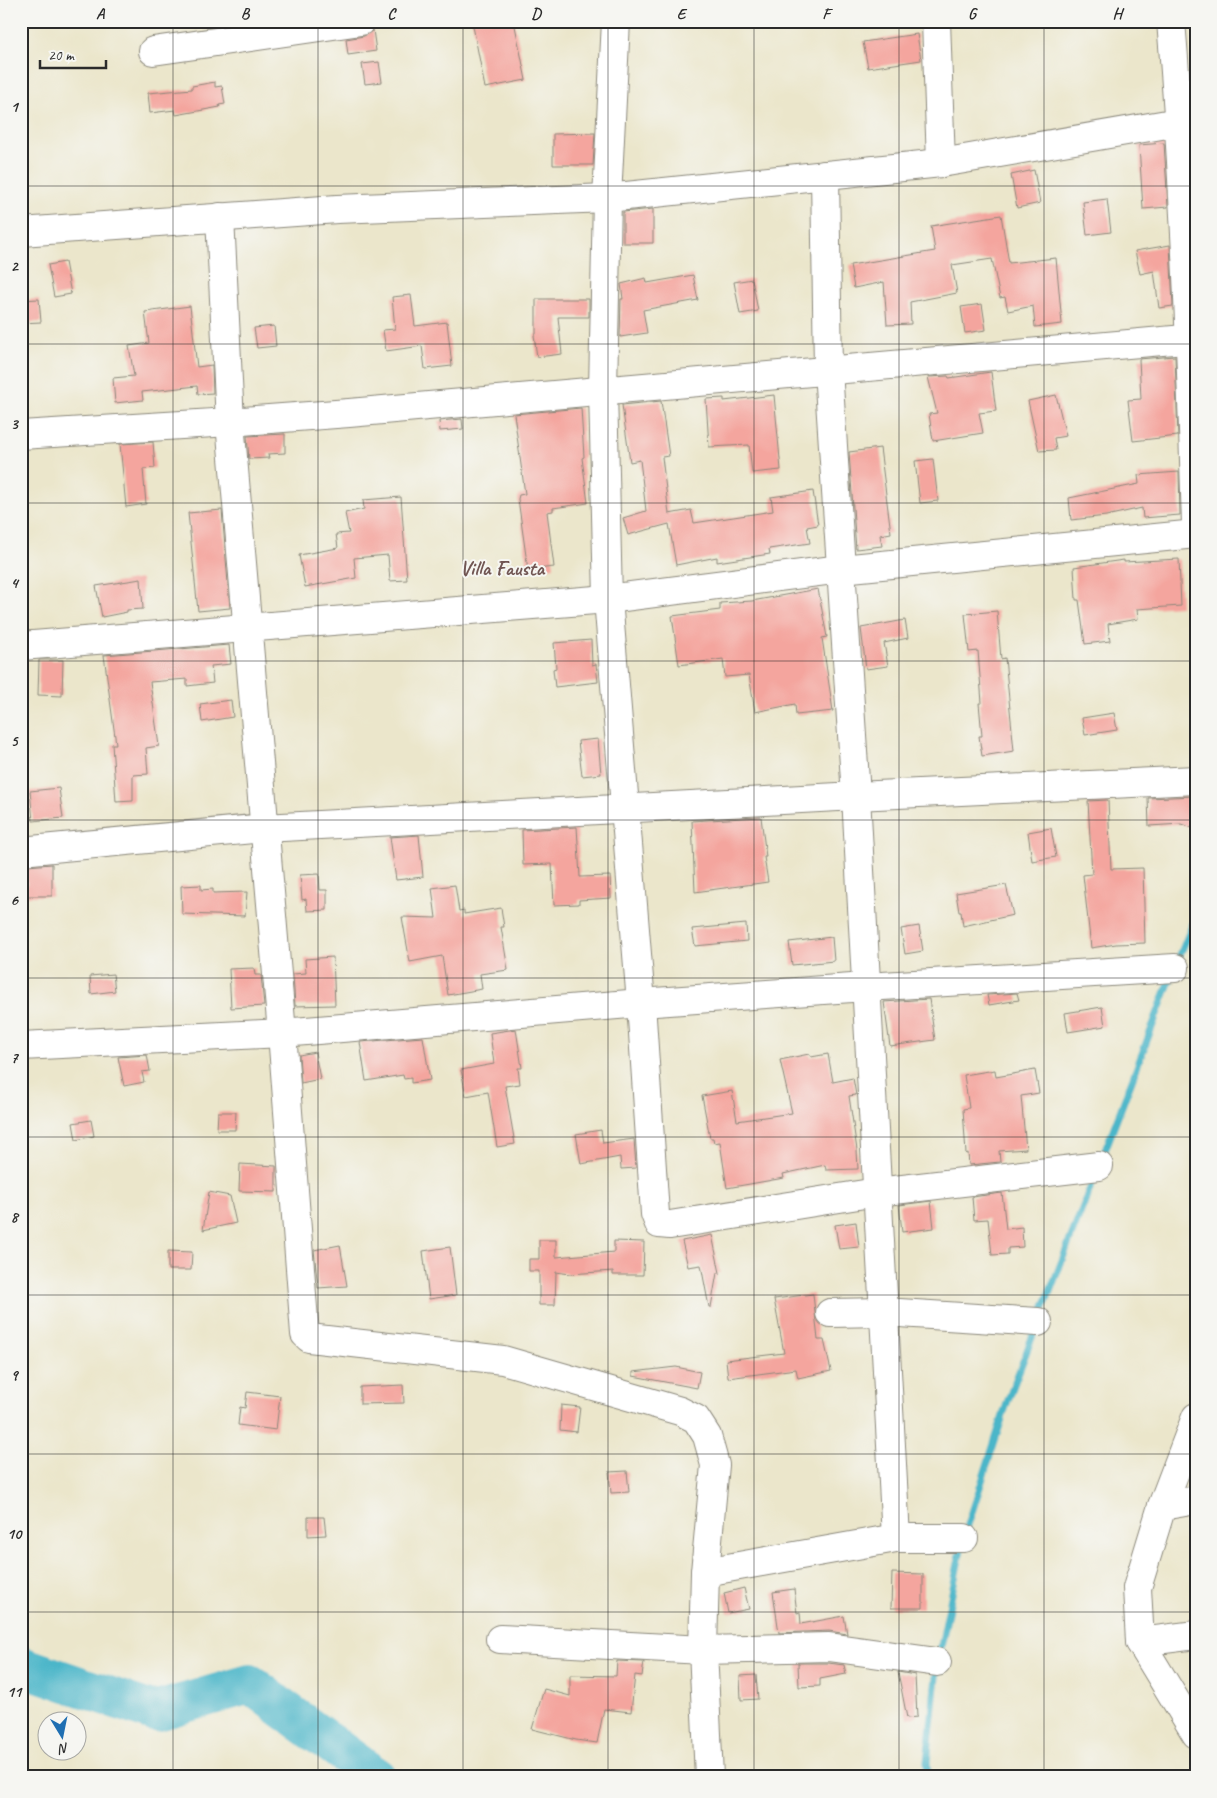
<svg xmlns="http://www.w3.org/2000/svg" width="1217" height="1798" font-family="Caveat,sans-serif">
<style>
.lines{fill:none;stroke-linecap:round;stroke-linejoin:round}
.stream{stroke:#4cb6c9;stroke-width:7}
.river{stroke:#4cb6c9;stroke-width:40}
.building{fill:#f4a59e}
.minor-casing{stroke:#8b887b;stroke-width:30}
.minor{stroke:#fff;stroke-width:28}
.grid{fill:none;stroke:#2b2b2b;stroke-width:1;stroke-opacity:0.55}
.labels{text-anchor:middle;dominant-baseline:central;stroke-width:4;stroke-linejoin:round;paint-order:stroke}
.neighbourhood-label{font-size:21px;font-weight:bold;fill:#715653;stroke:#f6f6f2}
.neatline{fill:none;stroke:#2b2b2b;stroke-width:2}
.grid-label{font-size:16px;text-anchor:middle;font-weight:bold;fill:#2b2b2b}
</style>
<rect width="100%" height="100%" fill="#f6f6f2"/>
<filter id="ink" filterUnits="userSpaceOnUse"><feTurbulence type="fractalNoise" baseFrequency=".02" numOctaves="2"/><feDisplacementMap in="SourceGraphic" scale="10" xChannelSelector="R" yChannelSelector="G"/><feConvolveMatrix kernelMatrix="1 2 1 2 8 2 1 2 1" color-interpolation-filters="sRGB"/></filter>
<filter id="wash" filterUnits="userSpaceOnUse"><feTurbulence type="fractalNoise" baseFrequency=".0096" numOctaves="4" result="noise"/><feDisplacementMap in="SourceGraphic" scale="20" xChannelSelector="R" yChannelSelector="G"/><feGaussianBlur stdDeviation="1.12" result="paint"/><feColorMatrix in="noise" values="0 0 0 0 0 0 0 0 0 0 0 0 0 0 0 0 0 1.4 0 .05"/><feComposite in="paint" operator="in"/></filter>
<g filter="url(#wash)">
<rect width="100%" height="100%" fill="#ebe6cb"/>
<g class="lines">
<g class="stream">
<polyline points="1177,962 1196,916"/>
<polyline points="1101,1161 1172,975"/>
<polyline points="1040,1317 1096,1173"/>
<polyline points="965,1534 1008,1400 1036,1327"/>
<polyline points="939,1656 962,1544"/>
<polyline points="928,1777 927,1762 937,1667"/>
</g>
<polyline class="river" points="21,1666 154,1712 250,1684 376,1777"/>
</g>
<g id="blocks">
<g class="building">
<polygon points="472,21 514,21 526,80 485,88"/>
<polygon points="373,30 376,51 348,55 346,39 364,36"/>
<polygon points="917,34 921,60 868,68 863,42"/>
<polygon points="379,62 382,82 365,84 362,64"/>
<polygon points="215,82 215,87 222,86 225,104 219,105 220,107 176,115 175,110 150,113 148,93 192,89 192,86"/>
<polygon points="595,133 593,165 553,165 553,134"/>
<polygon points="1164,143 1168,207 1143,209 1139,145"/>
<polygon points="1034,170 1040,203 1017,208 1011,175"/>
<polygon points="1107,199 1111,232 1087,235 1083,202"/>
<polygon points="653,209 653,243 623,243 623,212"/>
<polygon points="1001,215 1009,263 1056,258 1062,324 1035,327 1033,306 1008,311 1005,297 1000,298 992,259 952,265 957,293 910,302 911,324 887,325 884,282 854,288 850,265 935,251 931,226"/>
<polygon points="1170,245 1173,306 1159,308 1154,271 1140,274 1135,251"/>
<polygon points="65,262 71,294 54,297 48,265"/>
<polygon points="693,275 698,300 643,310 647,333 620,337 621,299 623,299 621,284 646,278 647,283"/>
<polygon points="752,279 758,311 740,314 734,282"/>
<polygon points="411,295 415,326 447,322 452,366 425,369 422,346 386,351 383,330 395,329 392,297"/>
<polygon points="39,299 41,322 21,323 21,300"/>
<polygon points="536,299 589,299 589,317 558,317 562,354 537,357 534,335 536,334"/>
<polygon points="982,304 986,330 965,333 961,307"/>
<polygon points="190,306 197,367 212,365 213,393 198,394 197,386 142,392 143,400 115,403 113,378 134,376 129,346 149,343 145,312"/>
<polygon points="274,326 276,346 257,348 254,328"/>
<polygon points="1175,356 1178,436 1133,441 1128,400 1141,399 1139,359"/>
<polygon points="991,372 996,411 979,413 983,433 933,441 929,414 937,413 928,377 948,376 949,378"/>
<polygon points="774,395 781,470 752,473 749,445 709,447 706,399 724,398 724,401"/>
<polygon points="1056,395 1066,436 1054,438 1056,450 1039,451 1028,401"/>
<polygon points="661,401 669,456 662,457 669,514 691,510 694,523 773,511 771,497 813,491 818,525 807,527 810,543 769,549 770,554 717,562 717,557 676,565 669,524 628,535 623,518 646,511 640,460 630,462 622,405"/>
<polygon points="581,408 584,457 582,458 588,503 553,508 553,511 547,512 554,567 528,570 518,499 519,495 525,494 514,414"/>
<polygon points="462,419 463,429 440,431 439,421"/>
<polygon points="285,434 285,453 268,454 269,458 249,459 247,436"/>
<polygon points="153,442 155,468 143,469 146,504 126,507 120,444"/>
<polygon points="880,448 891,533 880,535 882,546 856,549 849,452"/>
<polygon points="933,459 938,501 920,503 915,461"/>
<polygon points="1179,472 1180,515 1143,518 1142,508 1106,516 1071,520 1069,498 1139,484 1138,475"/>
<polygon points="401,497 407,580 390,581 388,555 354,558 356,578 305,587 299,555 338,548 336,534 349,533 345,513 364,509 363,500"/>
<polygon points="222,510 230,608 198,611 188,513"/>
<polygon points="1179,559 1181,606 1137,609 1138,619 1108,624 1110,641 1085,644 1079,600 1076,600 1074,567 1124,560 1124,562"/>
<polygon points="141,579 143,609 127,610 127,612 102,617 96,586"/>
<polygon points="818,589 827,637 822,638 833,711 796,715 795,704 755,712 749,675 725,677 723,659 679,665 672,616 720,610 720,603 752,601"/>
<polygon points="997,611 1001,659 1005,658 1014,751 982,756 979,736 982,736 979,703 982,703 978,651 969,652 965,614"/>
<polygon points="905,620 908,638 884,643 888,666 866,669 861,628"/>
<polygon points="591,640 592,665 596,664 598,682 555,687 553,669 556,668 554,643"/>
<polygon points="229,645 231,664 211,666 213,683 187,686 187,679 150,682 159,746 146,748 148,774 133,775 133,801 116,802 112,744 116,744 104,655"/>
<polygon points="39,660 63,660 62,696 38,695"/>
<polygon points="231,700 233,717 202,722 200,704"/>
<polygon points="1114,713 1117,730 1085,735 1082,718"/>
<polygon points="598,739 601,774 582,776 578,741"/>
<polygon points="59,788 63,818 33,821 30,791"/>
<polygon points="1196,796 1196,829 1181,824 1149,826 1148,798"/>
<polygon points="1108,800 1111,869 1143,868 1145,943 1116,944 1091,948 1083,875 1092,874 1088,801"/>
<polygon points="761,817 766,857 764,857 768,882 695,892 692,821"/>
<polygon points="577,827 580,877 610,876 611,898 579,900 579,904 554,905 552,864 523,865 522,830"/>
<polygon points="1051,828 1056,857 1032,861 1028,832"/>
<polygon points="419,835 423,877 396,880 390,837"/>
<polygon points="52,864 52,896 27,896 27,866"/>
<polygon points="319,874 320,890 327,890 327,910 307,911 306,899 302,900 300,875"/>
<polygon points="201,885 201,890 213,889 213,893 247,892 245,916 182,914 181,886"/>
<polygon points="455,885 459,911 464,910 464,914 501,908 504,927 501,927 508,970 480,974 482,989 448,995 442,956 410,962 402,917 436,918 432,888"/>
<polygon points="1006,885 1013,915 963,926 961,912 959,912 956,893"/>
<polygon points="746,924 747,941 695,946 692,929"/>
<polygon points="919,926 923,951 905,954 901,929"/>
<polygon points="832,937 834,961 792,965 789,942"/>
<polygon points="333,957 335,1005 295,1006 293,974 306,973 305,959"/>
<polygon points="254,968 255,975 261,975 264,1006 231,1008 229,969"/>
<polygon points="113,974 115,991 91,994 90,976"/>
<polygon points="1017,993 1019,1000 989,1005 987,995"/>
<polygon points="929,999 935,1040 890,1046 884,1002"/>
<polygon points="1102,1007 1105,1026 1068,1032 1065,1013"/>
<polygon points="516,1029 522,1068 518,1068 520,1084 505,1086 515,1144 497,1147 488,1092 466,1096 461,1070 494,1064 490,1033"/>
<polygon points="423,1037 430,1080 411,1083 411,1078 404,1079 403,1075 366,1081 360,1042"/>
<polygon points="315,1052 320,1079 301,1083 299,1055"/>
<polygon points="809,1054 811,1057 828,1054 833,1082 853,1078 856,1095 849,1096 857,1150 858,1169 826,1170 825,1165 783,1174 784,1178 727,1188 720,1142 714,1143 713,1138 710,1138 702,1096 732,1091 737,1121 792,1113 780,1060"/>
<polygon points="147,1055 150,1071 142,1072 144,1082 124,1086 118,1057"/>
<polygon points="995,1070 996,1077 1035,1070 1039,1093 1021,1096 1026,1149 999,1151 1000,1162 969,1165 968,1153 966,1154 963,1109 969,1108 964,1075"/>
<polygon points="218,1112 236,1112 235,1130 217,1130"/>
<polygon points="91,1120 94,1136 76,1140 73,1123"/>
<polygon points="601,1130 603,1143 634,1139 636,1168 621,1169 620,1157 581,1164 576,1134"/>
<polygon points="240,1164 276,1166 276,1192 239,1191"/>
<polygon points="209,1192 230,1196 236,1223 203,1230"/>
<polygon points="1002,1193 1006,1229 1022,1227 1023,1247 1008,1248 1008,1254 992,1255 988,1219 974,1220 972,1197"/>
<polygon points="931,1201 934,1228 902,1232 899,1205"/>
<polygon points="856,1222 859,1247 839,1249 835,1225"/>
<polygon points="712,1235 720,1273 717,1273 711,1307 709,1307 701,1265 688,1267 682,1241"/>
<polygon points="539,1240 556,1240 556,1257 614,1252 614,1241 644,1242 643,1275 613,1275 613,1271 570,1274 556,1272 555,1305 539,1305 539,1271 529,1271 529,1259 539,1259"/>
<polygon points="340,1245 347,1286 318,1288 314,1250"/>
<polygon points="450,1247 456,1295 429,1299 423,1251"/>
<polygon points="168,1251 192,1252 191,1270 168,1270"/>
<polygon points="813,1294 818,1340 824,1340 831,1371 798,1378 796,1369 728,1378 726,1360 784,1353 774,1299"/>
<polygon points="676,1367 700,1372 697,1388 633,1376 633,1372"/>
<polygon points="403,1385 404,1403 360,1404 360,1387"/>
<polygon points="247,1392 280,1396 276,1430 238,1425 240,1407 245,1408"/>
<polygon points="561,1405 580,1407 577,1432 560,1430"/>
<polygon points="627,1471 629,1492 611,1493 609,1472"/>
<polygon points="308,1517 324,1517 326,1535 308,1536"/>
<polygon points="892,1573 923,1574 923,1608 891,1608"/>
<polygon points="744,1588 749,1609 728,1613 724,1593"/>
<polygon points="794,1589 797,1613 800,1612 801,1624 844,1616 847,1634 829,1631 779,1633 773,1592"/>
<polygon points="617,1661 644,1662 642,1676 635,1675 631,1712 604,1709 597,1743 576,1740 532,1729 544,1689 570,1696 570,1675 616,1676"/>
<polygon points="798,1663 828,1663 844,1665 846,1674 820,1679 820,1686 799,1687"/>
<polygon points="898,1672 915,1675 917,1717 907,1718"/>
<polygon points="756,1675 758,1699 741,1700 740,1676"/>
</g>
</g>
</g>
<g filter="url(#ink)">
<use href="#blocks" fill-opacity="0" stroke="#8b887b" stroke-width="1"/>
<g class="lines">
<defs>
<g id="minor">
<polyline points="616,21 607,198 603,390 608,599 641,1003 655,1214 659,1224 670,1225 877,1192 1099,1166"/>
<polyline points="936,21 941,163"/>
<path d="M 1171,21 C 1185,189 1191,356 1196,525"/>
<polyline points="153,51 361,21"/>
<polyline points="825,175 828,370 856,796 896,1538 964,1538"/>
<polyline points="220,217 230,422 282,1033 305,1334 309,1338 503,1360 680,1411 696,1419 707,1436 715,1465 705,1572 703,1650 709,1777"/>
<polyline points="21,232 337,209 607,198 941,163 1196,119"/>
<polyline points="21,435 230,422 349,413 1196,338"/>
<polyline points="21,646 608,599 841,569 1196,534"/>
<polyline points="21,851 264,828 856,796 1196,780"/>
<polyline points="21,1046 282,1033 641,1003 866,987 1175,968"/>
<polyline points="830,1313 884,1312 1038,1322"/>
<polyline points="1196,1417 1162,1506 1137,1588 1140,1642 1196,1734"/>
<polyline points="1162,1506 1196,1500"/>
<polyline points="705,1572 896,1538"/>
<polyline points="500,1639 703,1650 829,1647 937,1662"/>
<polyline points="1140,1642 1196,1635"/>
</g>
</defs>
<use href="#minor" class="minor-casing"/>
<use href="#minor" class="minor"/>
</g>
</g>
<path class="grid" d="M 173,21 L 173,1777M 318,21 L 318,1777M 463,21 L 463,1777M 608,21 L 608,1777M 754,21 L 754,1777M 899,21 L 899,1777M 1044,21 L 1044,1777M 21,186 L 1196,186M 21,344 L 1196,344M 21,503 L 1196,503M 21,661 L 1196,661M 21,820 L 1196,820M 21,978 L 1196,978M 21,1137 L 1196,1137M 21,1295 L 1196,1295M 21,1454 L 1196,1454M 21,1612 L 1196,1612"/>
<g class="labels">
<g class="neighbourhood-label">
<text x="502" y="568">Villa Fausta</text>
</g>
</g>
<rect width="1217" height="1798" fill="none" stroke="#f6f6f2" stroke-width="55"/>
<g transform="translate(62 1736) rotate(170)"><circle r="24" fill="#f6f6f2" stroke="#a5a5a2"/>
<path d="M0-4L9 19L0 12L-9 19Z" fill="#1f6fb2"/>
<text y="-8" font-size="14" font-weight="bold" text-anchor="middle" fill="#2b2b2b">N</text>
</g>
<path d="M40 60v8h66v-8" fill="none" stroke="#2b2b2b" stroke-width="2.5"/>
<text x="48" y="60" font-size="15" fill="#2b2b2b" stroke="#f6f6f2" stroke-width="4" paint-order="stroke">20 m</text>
<rect x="28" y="28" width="1162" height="1742" class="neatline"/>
<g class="grid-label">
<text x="100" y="19">A</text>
<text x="245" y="19">B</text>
<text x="391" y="19">C</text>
<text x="536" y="19">D</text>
<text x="681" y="19">E</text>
<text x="826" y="19">F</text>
<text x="972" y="19">G</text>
<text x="1117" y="19">H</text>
<text x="14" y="112">1</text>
<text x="14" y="271">2</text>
<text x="14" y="429">3</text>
<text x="14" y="588">4</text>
<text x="14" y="746">5</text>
<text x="14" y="905">6</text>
<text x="14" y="1063">7</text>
<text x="14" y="1222">8</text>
<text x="14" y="1380">9</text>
<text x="14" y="1539">10</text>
<text x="14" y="1697">11</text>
</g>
</svg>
